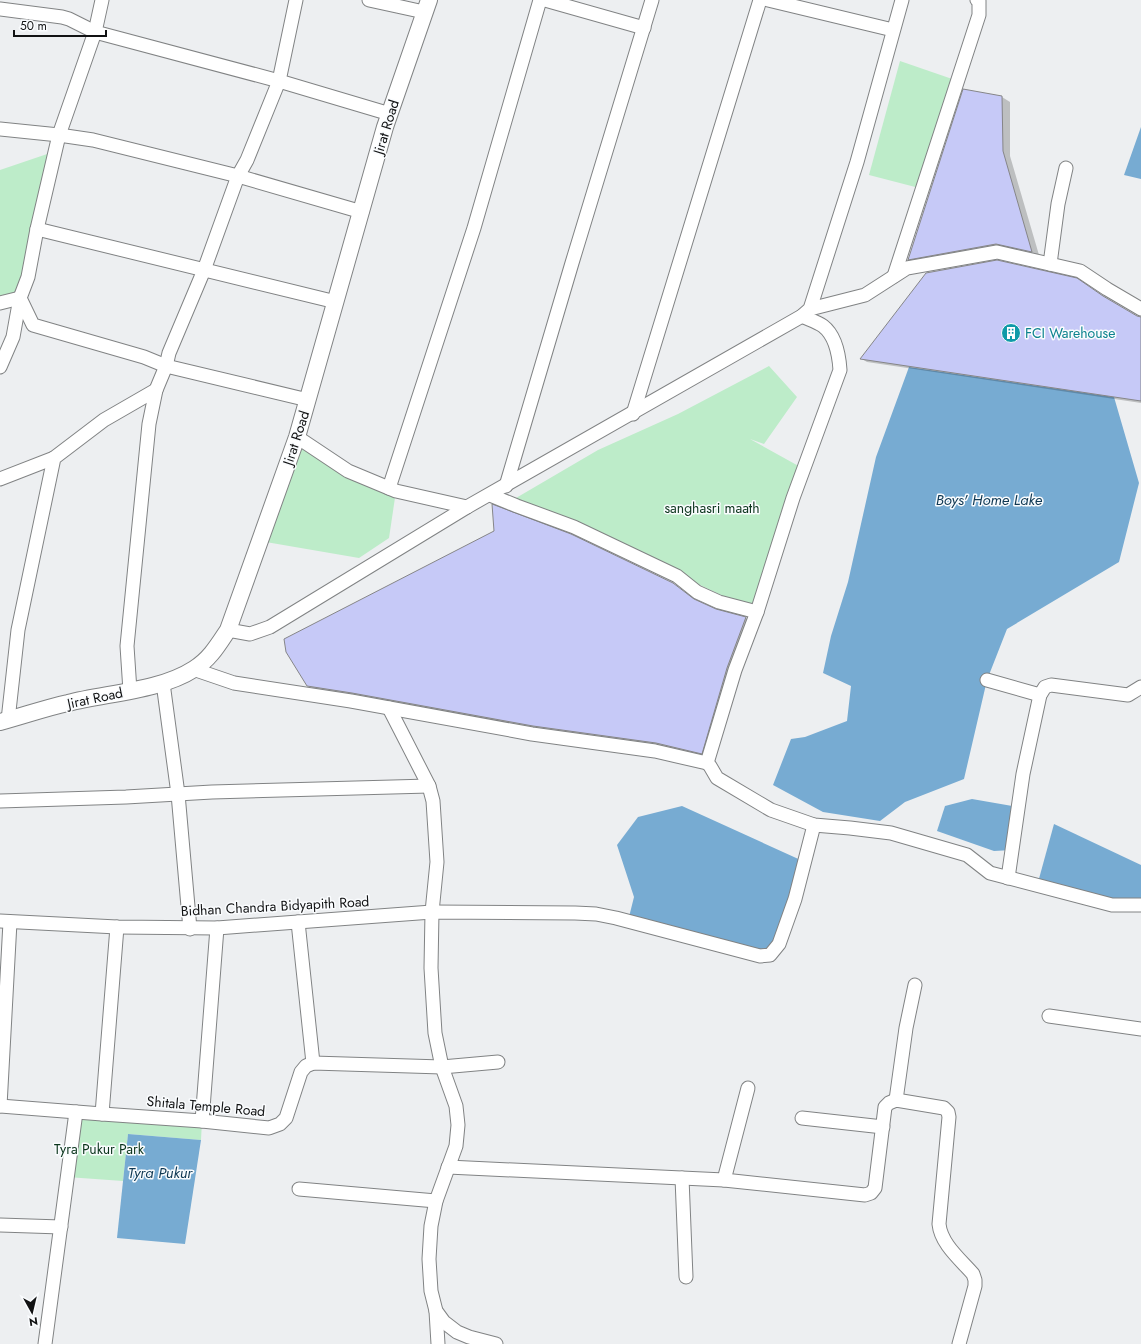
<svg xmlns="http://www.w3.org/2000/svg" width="1141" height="1344" font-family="Jost,sans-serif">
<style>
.green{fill:#bdecc9}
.water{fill:#77abd2}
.shadow{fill:#0003}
.building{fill:#c6c9f7;stroke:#868688}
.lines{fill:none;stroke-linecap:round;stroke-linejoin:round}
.minor-casing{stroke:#818384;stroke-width:15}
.major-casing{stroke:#818384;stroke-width:18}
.minor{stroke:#fff;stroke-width:13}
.major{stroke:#fff;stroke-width:16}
.labels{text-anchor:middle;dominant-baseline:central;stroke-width:3;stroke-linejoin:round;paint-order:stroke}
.street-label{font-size:14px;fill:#111213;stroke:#fafcfe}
.culture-label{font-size:14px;fill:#0d838f;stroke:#fafcfe;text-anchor:start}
.park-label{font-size:14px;fill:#0b351c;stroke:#fafcfe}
.water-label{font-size:15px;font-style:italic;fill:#103954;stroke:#fafcfe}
</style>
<rect width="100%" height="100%" fill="#edeff1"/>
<g class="green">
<polygon points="900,61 958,81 923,189 869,175"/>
<polygon points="56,151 20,298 0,303 0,170"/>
<polygon points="769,366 797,397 764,444 750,439 804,469 757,612 516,498 598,450 678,414"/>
<polygon points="297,437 396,491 389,538 359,558 260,541"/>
<polygon points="76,1112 202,1121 201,1140 128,1134 123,1181 67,1177"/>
</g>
<g class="water">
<polygon points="1141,127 1141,179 1124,175"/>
<polygon points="909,367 1114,397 1139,483 1119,562 1007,629 987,680 964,779 905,802 880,821 823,812 773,785 791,739 805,737 847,721 851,686 823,673 831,636 848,582 876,457"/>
<polygon points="972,799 1018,807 1012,850 994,851 937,831 945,806"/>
<polygon points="682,806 805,862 770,955 628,921 634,897 617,845 638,817"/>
<polygon points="1054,824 1141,865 1141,903 1037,886"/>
<polygon points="128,1134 201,1140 185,1244 117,1238"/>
</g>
<g class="shadow">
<polygon points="1002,97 1010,102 1010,156 1039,255 916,264 909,259"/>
<polygon points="1083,283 1137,317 1141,317 1141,403 867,362 862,359"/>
<polygon points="672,584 698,602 715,610 746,618 754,623 709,757 542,730 316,690 308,685"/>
</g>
<g class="building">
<polygon points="963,89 1002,96 1003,151 1032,252 996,244 908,260"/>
<polygon points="997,260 1077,278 1103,296 1137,316 1141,317 1141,401 860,359 926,273"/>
<polygon points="492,504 571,534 673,583 694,599 716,609 746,617 727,668 702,754 656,743 533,726 352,693 307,686 286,652 284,639 494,531"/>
</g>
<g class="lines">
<defs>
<g id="minor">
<polyline points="369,0 424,12"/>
<polyline points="545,0 644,28"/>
<polyline points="768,0 893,30"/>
<polyline points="0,9 62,17 69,19 95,32 279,81 390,114"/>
<polyline points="0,129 59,135 93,140 238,176 362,212"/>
<polyline points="37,229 336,302"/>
<polyline points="1050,264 1058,204 1066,168"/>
<polyline points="894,276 979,15 979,1 977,0"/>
<polyline points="0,303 20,298 33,325 144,357 166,366 308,400"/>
<polyline points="810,309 865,295 907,268 997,252 1080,271 1107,289 1141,309"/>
<polyline points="0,367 13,337 20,298 28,277 37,229 59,135 95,32 102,0"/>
<polyline points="633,414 760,0"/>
<polyline points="297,437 348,471 396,491 467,507"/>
<polyline points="0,479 54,458"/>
<polyline points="506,486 572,263 652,0"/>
<polyline points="389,488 474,228 540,0"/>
<polyline points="490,495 517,506 574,527 677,576 697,592 719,602 757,612 735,670 707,763"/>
<path d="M 757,612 L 793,498 L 840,370 C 839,355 836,336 823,326 C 817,322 808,319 802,316"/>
<polyline points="228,630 250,634 270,627 467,507 802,316 810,309 857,162 902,0"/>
<polyline points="193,669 234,683 351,701 532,734 655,751 707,763 710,766 717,778 771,810 814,825 850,828 891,833 967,855 990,873 1112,905 1141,905"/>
<polyline points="987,680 1040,695"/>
<polyline points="163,683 178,794 190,929"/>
<polyline points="130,691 127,646 149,424 156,390 166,366 169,353 204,270 238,176 247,160 279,81 296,0"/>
<polyline points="389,708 429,786 433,801 437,862 432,912 431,968 435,1033 442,1067 456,1106 458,1125 456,1146 436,1201 431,1226 429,1259 431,1291 436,1311 444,1322 457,1332 469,1337 496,1344"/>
<polyline points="8,720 18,630 54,458 104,420 156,390"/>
<polyline points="0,801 126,797 212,792 429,786"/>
<polyline points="1008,878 1023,774 1040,695 1045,687 1051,685 1128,695 1141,687"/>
<polyline points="0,921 117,927 217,928 432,912 575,913 596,914 616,918 760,956 770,955 779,944 795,899 814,825"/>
<polyline points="298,922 313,1063"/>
<polyline points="1049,1016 1141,1029"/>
<polyline points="896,1100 906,1028 915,985"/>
<polyline points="0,1106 102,1114 202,1121 269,1128 280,1124 286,1118 301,1072 306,1066 313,1063 442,1067 498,1062"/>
<polyline points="0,1106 10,922"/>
<polyline points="102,1114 117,927"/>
<polyline points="802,1118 883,1127"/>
<polyline points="202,1121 217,928"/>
<path d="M 448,1167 L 724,1180 L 865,1195 L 871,1193 L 875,1188 L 885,1107 L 889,1103 L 896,1100 L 944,1108 L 948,1112 L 949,1117 L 939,1224 C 941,1244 960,1259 973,1274 L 975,1280 L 975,1286 L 959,1344"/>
<polyline points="682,1178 686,1277"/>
<polyline points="724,1180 748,1088"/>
<polyline points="299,1189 436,1201"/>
<polyline points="0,1225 61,1227"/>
<polyline points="436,1311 438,1344"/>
<polyline points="45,1344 76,1112"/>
</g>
<path id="major" d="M 0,722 C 23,716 45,708 68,703 C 107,693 160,691 194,669 C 210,659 218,645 228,630 L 297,437 L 385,127 L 429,0"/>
</defs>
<use href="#minor" class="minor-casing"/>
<use href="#major" class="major-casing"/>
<use href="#minor" class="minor"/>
<use href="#major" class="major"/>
</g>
<defs>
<symbol id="building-disc" viewBox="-11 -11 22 22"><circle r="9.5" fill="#0f9aa8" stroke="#fafcfe"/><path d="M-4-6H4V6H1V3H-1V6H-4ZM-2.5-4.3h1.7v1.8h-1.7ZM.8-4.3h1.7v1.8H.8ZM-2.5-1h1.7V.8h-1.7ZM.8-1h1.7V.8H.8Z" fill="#fff"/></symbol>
</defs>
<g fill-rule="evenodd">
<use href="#building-disc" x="1000" y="322" width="22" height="22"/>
</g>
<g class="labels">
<g class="street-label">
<text transform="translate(386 127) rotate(-73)">Jirat Road</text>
<text transform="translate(296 438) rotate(-72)">Jirat Road</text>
<text transform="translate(95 698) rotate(-12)">Jirat Road</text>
<text transform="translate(275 906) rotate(-3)">Bidhan Chandra Bidyapith Road</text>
<text transform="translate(206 1106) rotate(5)">Shitala Temple Road</text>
</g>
<g class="culture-label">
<text x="1025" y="333">FCI Warehouse</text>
</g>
<g class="park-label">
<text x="712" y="508">sanghasri maath</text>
<text x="99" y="1149">Tyra Pukur Park</text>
</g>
<g class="water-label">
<text x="989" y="500">Boys' Home Lake</text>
<text x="160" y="1173">Tyra Pukur</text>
</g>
</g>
<g transform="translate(32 1312) rotate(172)" stroke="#fafcfe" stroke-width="3" paint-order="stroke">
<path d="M0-3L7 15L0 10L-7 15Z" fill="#111213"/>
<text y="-6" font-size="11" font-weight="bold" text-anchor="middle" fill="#111213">N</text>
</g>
<path d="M14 30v6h92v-6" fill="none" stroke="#111213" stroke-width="2"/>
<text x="20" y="30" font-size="12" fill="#111213" stroke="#fafcfe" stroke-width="3" paint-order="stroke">50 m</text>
</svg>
